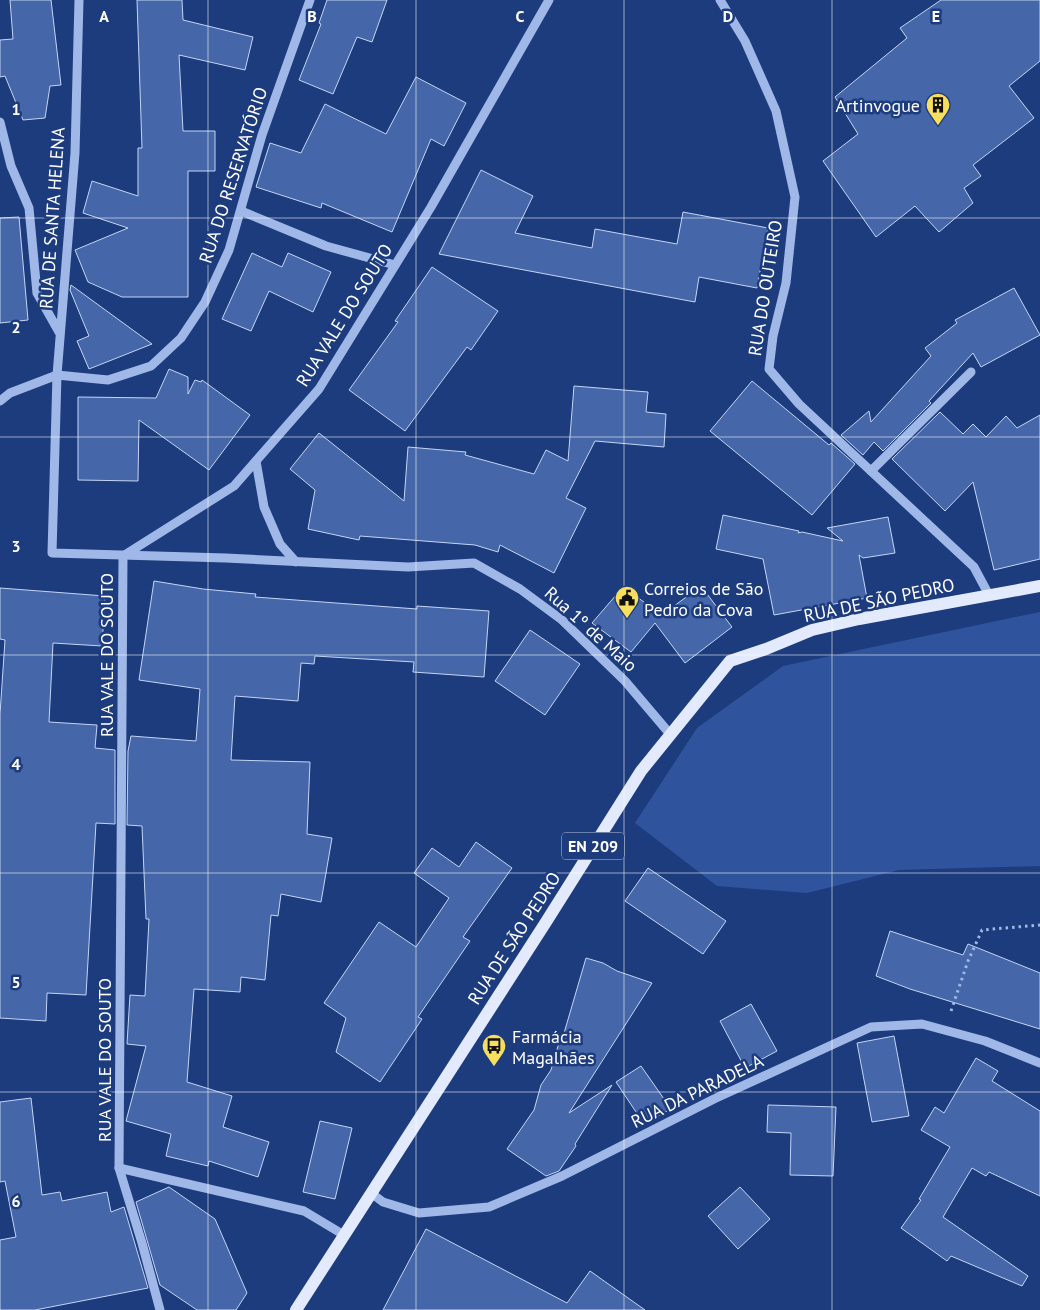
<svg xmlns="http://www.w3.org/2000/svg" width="1040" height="1310" font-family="'PT Sans',sans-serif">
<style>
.green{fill:#2f549d}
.building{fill:#4566a8;stroke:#c4d5f6}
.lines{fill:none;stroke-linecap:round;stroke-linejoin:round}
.path{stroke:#a0b8e8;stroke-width:3;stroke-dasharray:2.5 4;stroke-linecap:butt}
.minor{stroke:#a0b8e8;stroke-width:9}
.major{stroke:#e3eafe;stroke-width:12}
.grid{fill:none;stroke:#fff;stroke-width:1;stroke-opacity:0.55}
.labels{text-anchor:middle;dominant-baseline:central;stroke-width:5;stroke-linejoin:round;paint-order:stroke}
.shield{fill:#1d3c7e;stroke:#bbc4d8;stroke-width:1}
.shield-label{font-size:16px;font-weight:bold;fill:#fff}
.poi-label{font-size:18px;fill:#fff;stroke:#1d3c7e;text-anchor:start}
.street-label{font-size:18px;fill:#fff;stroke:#1d3c7e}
.grid-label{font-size:16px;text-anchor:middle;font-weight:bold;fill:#fff;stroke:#1d3c7e;stroke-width:5;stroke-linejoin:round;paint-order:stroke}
</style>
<rect width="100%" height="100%" fill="#1d3c7e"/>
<polygon class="green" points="1040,612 1040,866 899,870 807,893 717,886 635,823 697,728 783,666"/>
<g class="building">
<polygon points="10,0 51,0 61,85 50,86 45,118 23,120 5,76 0,77 0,40 13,39"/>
<polygon points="137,0 182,0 183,20 253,37 245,70 179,55 183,131 215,131 215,171 188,171 188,297 122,297 88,282 75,250 128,228 83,213 92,181 138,196 138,148 142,148"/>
<polygon points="327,0 387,0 372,42 357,37 333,94 299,80 321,24 319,23"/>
<polygon points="941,0 1040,0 1040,61 1009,86 1034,118 973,165 981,176 964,188 973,203 939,232 915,206 876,237 823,161 858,134 835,97 907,38 900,28"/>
<polygon points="416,77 466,103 444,146 431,139 392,232 322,203 321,208 256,187 270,143 301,153 325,104 386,134"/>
<polygon points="481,170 533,196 515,233 592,248 595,229 677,244 683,212 768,228 757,288 699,277 695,302 439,254"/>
<polygon points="19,217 28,320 0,323 0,218"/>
<polygon points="252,253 282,267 288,253 331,272 313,312 269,291 251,331 222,319"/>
<polygon points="432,267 498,311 471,350 467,347 405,431 349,390 398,322 395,321"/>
<polygon points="71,285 152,344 89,369 77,341 89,336 70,290"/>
<polygon points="1014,288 1040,335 981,367 973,353 929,401 931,403 883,451 874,442 863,455 841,435 869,411 871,422 931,356 925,348 957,323 955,320"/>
<polygon points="169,369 188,377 188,394 195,380 201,382 202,380 250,415 209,470 139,420 138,481 78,480 78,397 156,398"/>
<polygon points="752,381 829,445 831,443 855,464 812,515 710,431"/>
<polygon points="574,386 648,392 646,412 666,414 664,447 595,441 566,498 586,508 554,573 500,545 498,552 475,545 360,536 359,540 308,529 315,490 290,469 319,433 404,501 408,447 466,452 465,455 534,474 546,450 568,461"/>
<polygon points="940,412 963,434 973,424 986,437 1006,416 1017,428 1040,415 1040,559 994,570 973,482 945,511 892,459"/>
<polygon points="723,515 799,531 798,533 802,532 843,541 827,528 888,517 895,553 863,558 859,555 867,598 774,615 763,559 716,549"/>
<polygon points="154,581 203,589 256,594 255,597 417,609 417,606 489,611 484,677 413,672 414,662 315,656 314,664 301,663 298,701 235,696 231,760 310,762 307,834 332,838 321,902 281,894 278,916 271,915 265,980 241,977 240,992 194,989 187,1082 232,1096 223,1127 269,1142 258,1177 209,1161 208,1166 166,1156 171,1134 126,1121 146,1046 127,1044 130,995 145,996 149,919 146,919 142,826 127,825 128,751 131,736 196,741 200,689 139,680"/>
<polygon points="701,586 732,627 685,663 655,623 631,652 592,623 623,587 662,615"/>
<polygon points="0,588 105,596 102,646 53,643 49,722 97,725 95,748 115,750 115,824 96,823 86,995 47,993 46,1021 0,1018 0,714 5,640 0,639"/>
<polygon points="530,630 580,664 545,715 495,681"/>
<polygon points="476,842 512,868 463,937 470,941 418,1017 422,1019 380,1082 336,1052 346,1018 324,1003 379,922 416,947 449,898 414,873 432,848 459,867"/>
<polygon points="648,868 726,921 703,954 625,901"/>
<polygon points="890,931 963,955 968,944 1040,973 1040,1029 910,989 876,976"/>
<polygon points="586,958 603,963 617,971 652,983 569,1113 612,1085 575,1144 576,1146 559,1171 546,1176 507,1149 534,1110 541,1085 551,1070 558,1046 562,1040"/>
<polygon points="751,1004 777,1051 745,1068 720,1021"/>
<polygon points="894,1036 909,1116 872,1122 857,1043"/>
<polygon points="976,1058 998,1071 992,1081 1040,1111 1040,1196 989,1172 986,1176 972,1168 943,1217 1028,1276 1022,1286 951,1256 947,1261 901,1228 921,1200 919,1199 950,1147 921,1130 935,1107 944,1113"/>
<polygon points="641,1066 671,1109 644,1124 616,1082"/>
<polygon points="31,1098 42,1195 60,1192 62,1201 107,1192 111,1212 124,1207 148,1288 35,1310 0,1310 0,1240 16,1237 5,1181 0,1182 0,1102"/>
<polygon points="768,1105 836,1107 833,1176 790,1175 791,1133 767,1132"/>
<polygon points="320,1121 352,1128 335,1199 303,1192"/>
<polygon points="169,1187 215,1219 247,1293 236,1310 197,1310 160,1285 136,1202"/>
<polygon points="740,1187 770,1219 738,1249 708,1216"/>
<polygon points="426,1229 567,1303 590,1271 645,1310 383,1310"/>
</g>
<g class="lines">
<polyline class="path" points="951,1011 968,961 982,930 1040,925"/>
<g class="minor">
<polyline points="79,0 75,153 57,375 52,553 226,558 408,567 474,563 520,589 562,620 625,681 670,734"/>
<polyline points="720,0 745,41 776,111 795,197 786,283 773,336 769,369 799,404 974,567 989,595"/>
<polyline points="0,122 11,166 29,208 37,293 59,332"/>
<polyline points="241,211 326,246 395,265"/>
<polyline points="0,401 10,393 57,375 108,380 151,366 181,338 205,302 229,250 262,135 310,0"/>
<polyline points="256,461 264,507 280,544 296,562"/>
<polyline points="871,471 971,372"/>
<polyline points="123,556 119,1168 142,1243 160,1310"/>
<polyline points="123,556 234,486 319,389 431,207 549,0"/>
<polyline points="119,1168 304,1211 344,1235"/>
<polyline points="371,1193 383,1202 419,1213 489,1207 562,1176 714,1099 871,1027 922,1024 985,1041 1040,1063"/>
</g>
<polyline class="major" points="296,1310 546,922 641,771 730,661 766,649 812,630 859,619 1040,586"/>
</g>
<path class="grid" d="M 208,0 L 208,1310M 416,0 L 416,1310M 624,0 L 624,1310M 832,0 L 832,1310M 0,218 L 1040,218M 0,437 L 1040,437M 0,655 L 1040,655M 0,873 L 1040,873M 0,1092 L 1040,1092"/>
<defs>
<symbol id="building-pin" viewBox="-11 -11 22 30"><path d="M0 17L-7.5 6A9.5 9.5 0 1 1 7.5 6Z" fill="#f8de5e" stroke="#1d3c7e"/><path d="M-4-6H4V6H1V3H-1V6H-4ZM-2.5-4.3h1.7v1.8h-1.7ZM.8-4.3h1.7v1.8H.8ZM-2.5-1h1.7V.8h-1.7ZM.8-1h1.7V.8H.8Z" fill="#111"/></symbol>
<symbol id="civic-pin" viewBox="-11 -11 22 30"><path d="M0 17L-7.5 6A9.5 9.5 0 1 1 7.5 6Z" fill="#f8de5e" stroke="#1d3c7e"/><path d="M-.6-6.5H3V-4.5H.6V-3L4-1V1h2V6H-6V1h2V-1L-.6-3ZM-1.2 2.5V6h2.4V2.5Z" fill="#111"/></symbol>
<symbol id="bus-pin" viewBox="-11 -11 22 30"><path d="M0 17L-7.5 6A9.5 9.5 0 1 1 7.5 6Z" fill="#f8de5e" stroke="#1d3c7e"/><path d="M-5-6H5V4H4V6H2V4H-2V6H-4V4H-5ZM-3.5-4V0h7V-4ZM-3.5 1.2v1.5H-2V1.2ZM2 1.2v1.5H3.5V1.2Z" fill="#111"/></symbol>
</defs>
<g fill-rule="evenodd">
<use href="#building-pin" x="924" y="91" width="28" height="38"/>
<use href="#civic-pin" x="613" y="584" width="28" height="38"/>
<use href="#bus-pin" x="480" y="1032" width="28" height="38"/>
</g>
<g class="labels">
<rect class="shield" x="562" y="832.5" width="62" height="27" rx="4"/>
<g class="shield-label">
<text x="593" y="846">EN 209</text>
</g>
<g class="poi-label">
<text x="920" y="105" text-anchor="end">Artinvogue</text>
<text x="644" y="588">Correios de São<tspan x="644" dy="21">Pedro da Cova</tspan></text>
<text x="512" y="1036">Farmácia<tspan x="512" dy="21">Magalhães</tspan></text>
</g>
<g class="street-label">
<text transform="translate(233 175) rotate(-72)">RUA DO RESERVATÓRIO</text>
<text transform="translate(52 218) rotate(-86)">RUA DE SANTA HELENA</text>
<text transform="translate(765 288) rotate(-81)">RUA DO OUTEIRO</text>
<text transform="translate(344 315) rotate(-58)">RUA VALE DO SOUTO</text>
<text transform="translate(879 600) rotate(-12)">RUA DE SÃO PEDRO</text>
<text transform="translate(591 629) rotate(42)">Rua 1º de Maio</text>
<text transform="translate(106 655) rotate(-90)">RUA VALE DO SOUTO</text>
<text transform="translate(514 938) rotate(-57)">RUA DE SÃO PEDRO</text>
<text transform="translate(104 1060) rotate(-90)">RUA VALE DO SOUTO</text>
<text transform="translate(697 1091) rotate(-26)">RUA DA PARADELA</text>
</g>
</g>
<g class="grid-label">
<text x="104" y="22">A</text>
<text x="312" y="22">B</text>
<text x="520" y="22">C</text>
<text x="728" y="22">D</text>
<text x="936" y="22">E</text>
<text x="16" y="115">1</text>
<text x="16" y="333">2</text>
<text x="16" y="552">3</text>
<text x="16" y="770">4</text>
<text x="16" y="988">5</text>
<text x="16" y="1207">6</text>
</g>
</svg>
